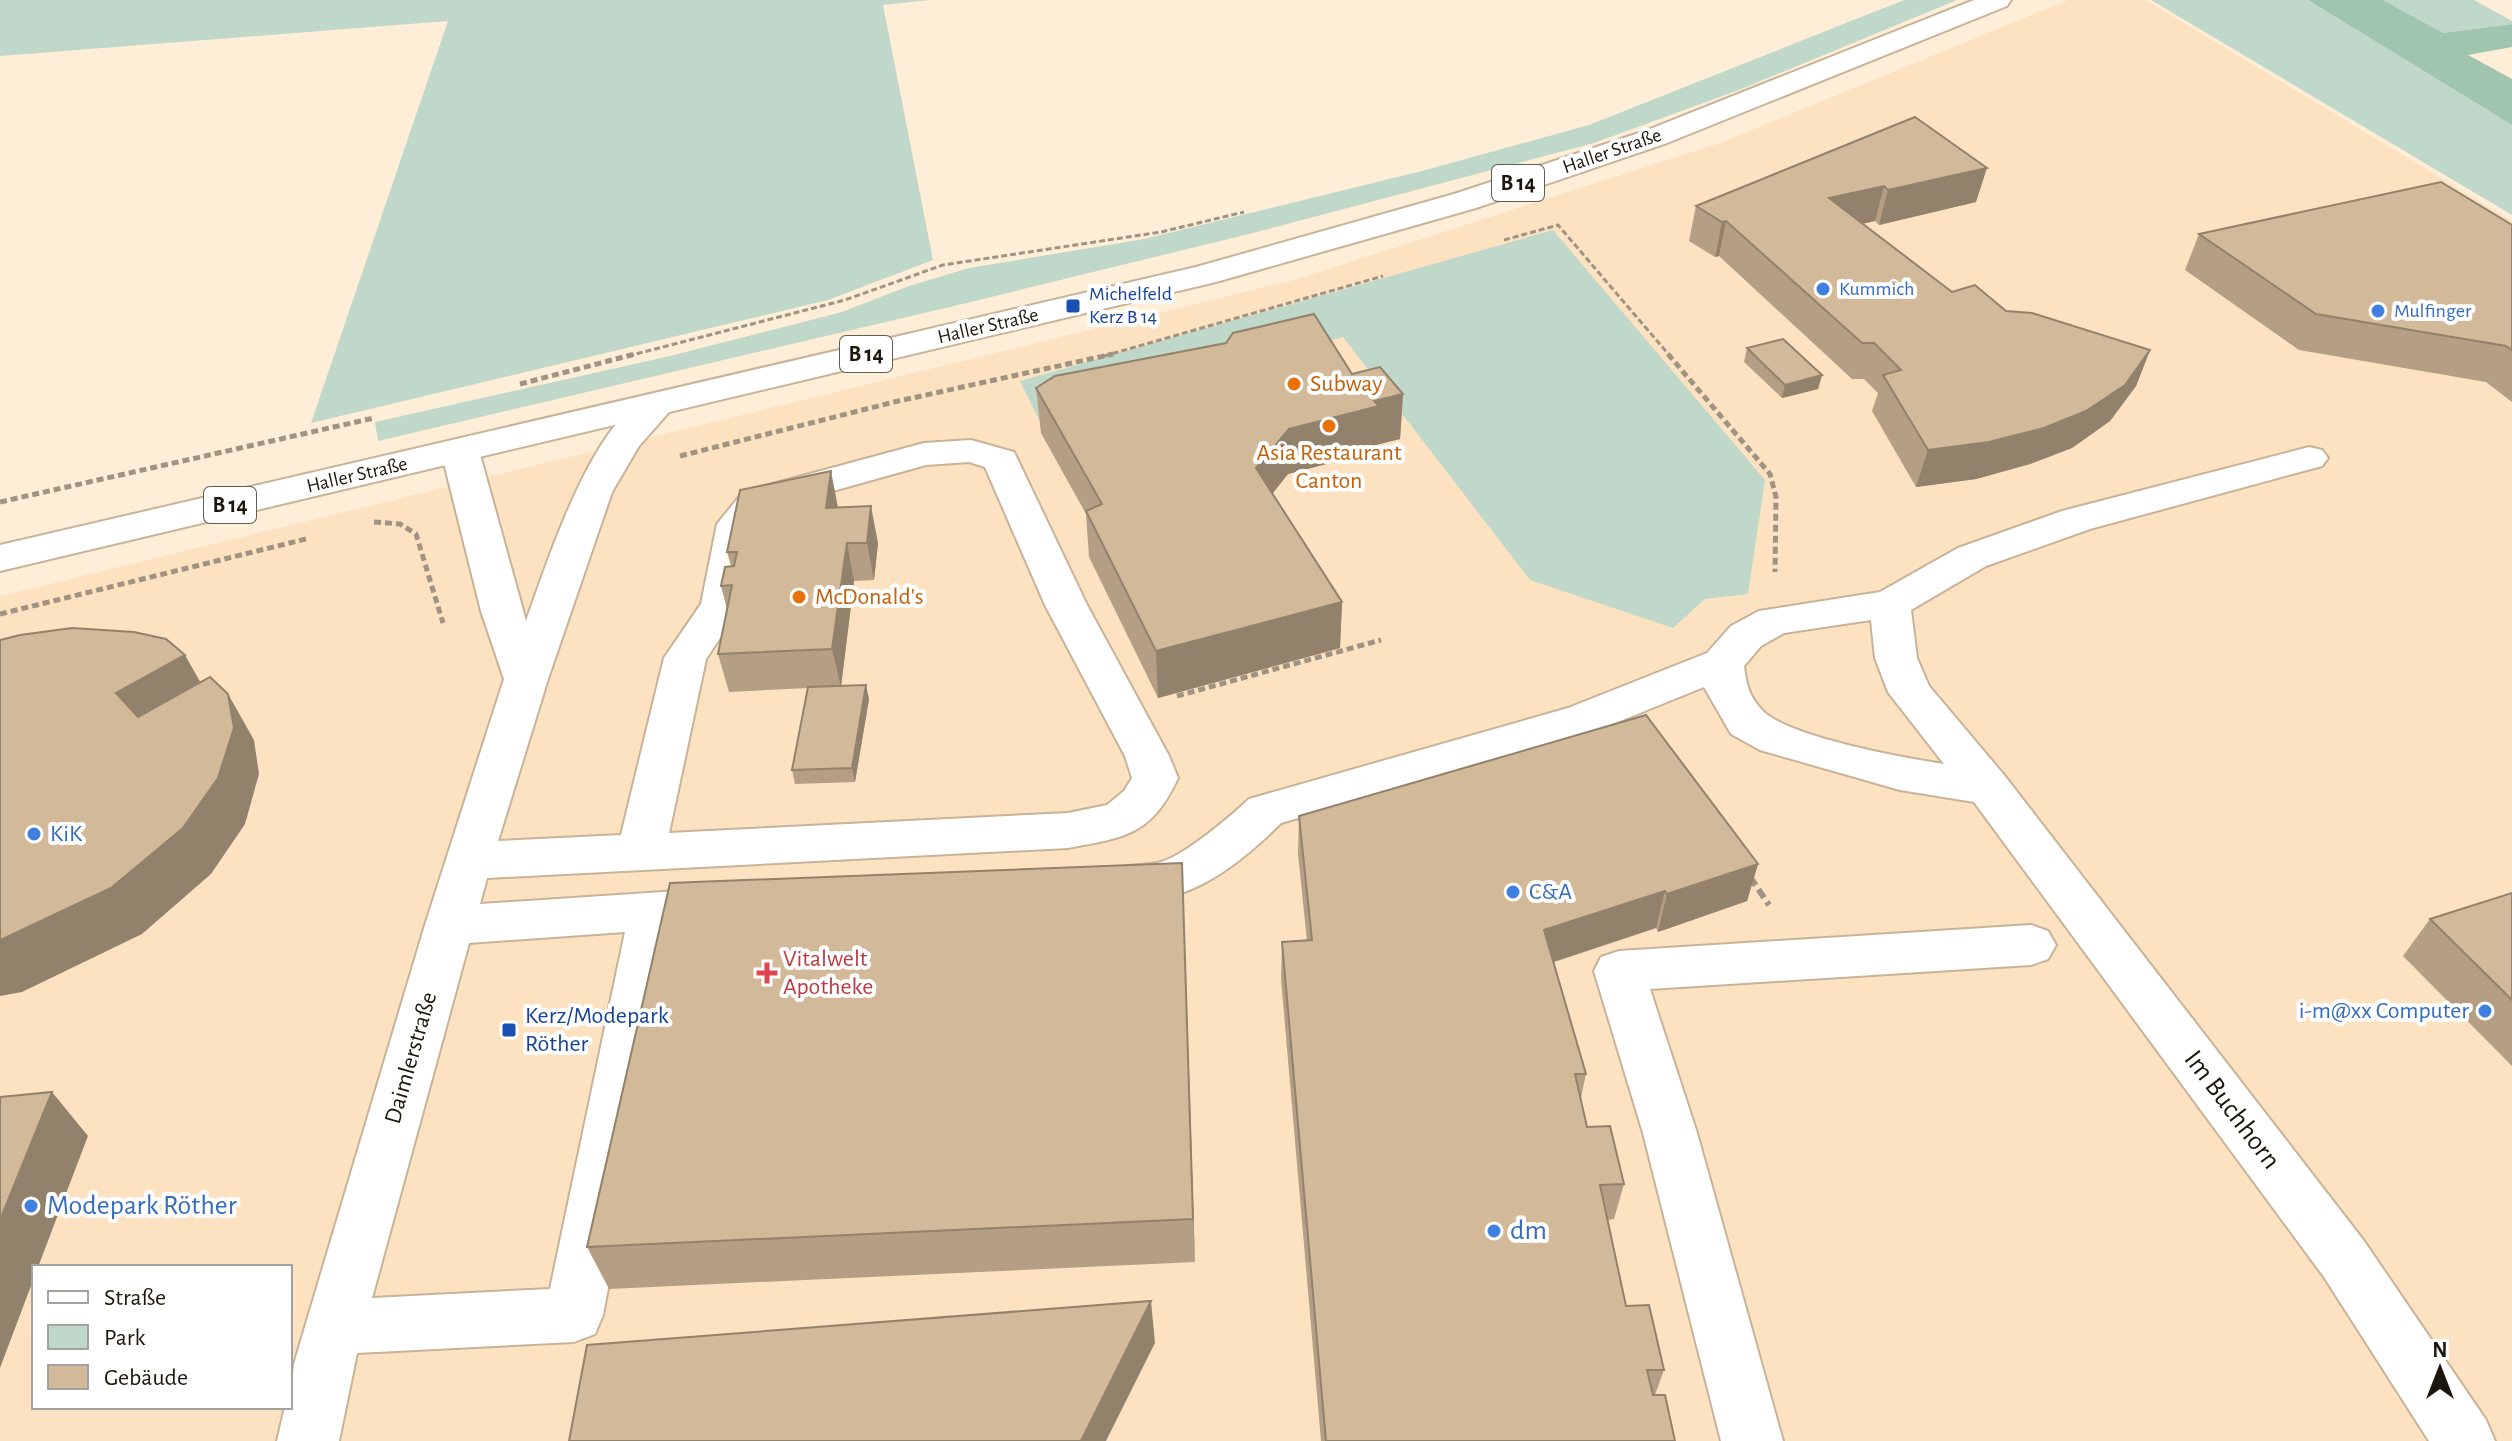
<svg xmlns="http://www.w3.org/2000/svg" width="2512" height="1441" font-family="'Alegreya Sans',sans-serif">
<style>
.built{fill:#fde2c1;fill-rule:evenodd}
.green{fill:#bfd8c9}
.forest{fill:#9fc4af}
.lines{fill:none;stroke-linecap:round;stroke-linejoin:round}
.minor-casing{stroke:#c8b399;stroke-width:4}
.major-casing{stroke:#c8b399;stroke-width:4}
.path-far2{stroke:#a09382;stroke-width:3;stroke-dasharray:6 3;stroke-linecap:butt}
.path-far1{stroke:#a09382;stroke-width:5;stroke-dasharray:7 4;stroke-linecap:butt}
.path{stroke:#a09382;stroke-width:6;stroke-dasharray:10 5;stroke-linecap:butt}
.minor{fill:#fff;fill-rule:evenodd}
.major{fill:#fff;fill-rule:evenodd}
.wall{fill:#b49f84}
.shaded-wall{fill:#92826c}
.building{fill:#d1b99a;stroke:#92826c;stroke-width:2}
.shop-dot{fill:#3f7fe0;stroke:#fff;stroke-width:3}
.transit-dot{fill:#1a4fb4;stroke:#fff;stroke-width:3}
.food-dot{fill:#e8710a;stroke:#fff;stroke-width:3}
.health-dot{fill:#e0444e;stroke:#fff;stroke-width:3}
.labels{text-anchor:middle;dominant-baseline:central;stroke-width:8;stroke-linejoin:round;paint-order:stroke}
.far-street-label{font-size:20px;fill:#1d160c;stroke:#fff}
.far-shop-label{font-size:20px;fill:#366cbe;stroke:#fff;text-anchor:start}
.far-transit-label{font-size:20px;fill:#164399;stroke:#fff;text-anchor:start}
.shield{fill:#fff;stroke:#615c55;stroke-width:2}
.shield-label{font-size:22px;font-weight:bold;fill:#1d160c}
.food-label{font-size:24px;fill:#c56008;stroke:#fff;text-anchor:start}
.shop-label{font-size:24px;fill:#366cbe;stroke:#fff;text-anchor:start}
.health-label{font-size:24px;fill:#be3a42;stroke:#fff;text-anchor:start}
.transit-label{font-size:24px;fill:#164399;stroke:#fff;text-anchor:start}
.street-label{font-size:24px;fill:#1d160c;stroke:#fff}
.near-street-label{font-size:28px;fill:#1d160c;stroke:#fff}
.near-shop-label{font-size:28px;fill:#366cbe;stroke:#fff;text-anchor:start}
</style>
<rect width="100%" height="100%" fill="#feedd7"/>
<path class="built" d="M 2068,0 L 2146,0 L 2512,221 L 2512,1441 L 0,1441 L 0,596 L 1294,280 L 1720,143 ZM 34,1267 L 290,1267 L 290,1407 L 34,1407 Z"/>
<g class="green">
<polygon points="0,0 929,0 883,5 933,260 828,300 311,423 448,21 0,56"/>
<polygon points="1904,0 1957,0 1739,90 1594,143 1261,231 950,307 378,441 375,422 670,356 842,312 909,286 969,268 1144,239 1422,171 1589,125"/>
<polygon points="2151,0 2308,0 2512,125 2512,215"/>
<polygon points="2383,0 2474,0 2512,21 2512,24 2443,33"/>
<polygon points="1553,230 1765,480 1748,594 1705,599 1673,628 1530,580 1343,337 1039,420 1020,381"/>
</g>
<polygon class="forest" points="2308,0 2383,0 2443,33 2512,24 2512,47 2468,55 2512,79 2512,125"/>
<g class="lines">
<defs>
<g id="minor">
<path d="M 659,392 L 672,395 L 677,403 L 639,446 L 612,492 L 548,679 L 498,841 L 621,835 L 664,658 L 701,604 L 717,524 L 739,497 L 769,485 L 924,443 L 971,440 L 1014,452 L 1087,605 L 1169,756 L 1178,778 C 1151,835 1127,837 1068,848 L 487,878 L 480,904 L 723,888 L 740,894 L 747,907 L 740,920 L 723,926 L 675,929 L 603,1315 L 595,1334 L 574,1342 L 357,1353 L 339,1441 L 277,1441 L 285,1407 L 290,1407 L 294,1364 L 425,925 L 504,679 L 481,611 L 441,451 L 447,443 L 460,440 L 473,443 L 479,451 L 526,621 C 547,564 595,408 659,392 ZM 969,462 L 985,467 L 1045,605 L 1125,756 L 1132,778 L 1124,791 L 1107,805 L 1068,813 L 669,833 L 706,659 L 742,605 L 756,527 L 767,515 L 797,501 L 926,465 ZM 625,932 L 550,1289 L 372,1298 L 469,943 Z"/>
<path d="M 2309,447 L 2322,450 L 2328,458 L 2322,466 L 2090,529 L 1986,566 L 1911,610 L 1917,658 L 1929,686 L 2004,775 L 2364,1241 L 2486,1420 L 2495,1441 L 2429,1441 L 2324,1277 L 1974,802 L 1900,790 L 1760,750 L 1731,734 L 1704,687 L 1598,730 L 1281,823 C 1237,867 1176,916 1110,895 L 1103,882 L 1110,869 C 1127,864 1144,867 1161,862 C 1185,855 1230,817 1249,799 L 1568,708 L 1707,653 L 1731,626 L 1759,611 L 1880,592 L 1958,548 L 2062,511 ZM 1871,620 L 1875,658 L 1888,692 L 1944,764 C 1905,758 1787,737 1762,710 C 1749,697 1746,683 1744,666 L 1761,646 L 1784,633 Z"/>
<polygon points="2031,925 2048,931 2056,945 2048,959 2031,965 1650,989 1697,1133 1783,1441 1721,1441 1643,1133 1594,971 1601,957 1619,951"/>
</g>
<polygon id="major" points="1974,0 2011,0 2007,6 1667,143 1476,208 1216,282 0,571 0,545 1196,267 1454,194 1645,131"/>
</defs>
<use href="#minor" class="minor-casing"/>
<use href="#major" class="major-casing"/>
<g class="path-far2">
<polyline points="1504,240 1558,225 1670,356"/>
<polyline points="628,356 845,300 943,265 1161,232 1244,212"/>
<polyline points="1104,356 1383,276"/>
</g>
<g class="path-far1">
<polyline points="1668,354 1770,474 1776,497 1775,572"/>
<polyline points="520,384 635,354"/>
<polyline points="680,456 894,402 1113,354"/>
<polyline points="0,502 374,418"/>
<polyline points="374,522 400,524 416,534 443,623"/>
<polyline points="0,614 306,539"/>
<polyline points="1177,696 1381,640"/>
</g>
<polyline class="path" points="1750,877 1769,905"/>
<use href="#minor" class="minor"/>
<use href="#major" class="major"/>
</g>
<g class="wall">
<polygon points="1915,117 1976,202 1879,225 1875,221 1862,224 1952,292 2006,311 2150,350 2136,386 2110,421 2072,448 2030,464 1976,479 1916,487 1872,411 1878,393 1864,379 1852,379 1719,256 1715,257 1689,241 1696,206"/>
<polygon points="2512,225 2512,402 2486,382 2299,350 2185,270 2199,234"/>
<polygon points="1747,348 1822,375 1818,389 1782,398 1744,362"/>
<polygon points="1352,374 1403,394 1400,439 1376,445 1376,451 1288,474 1272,494 1342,602 1340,648 1158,698 1089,557 1086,514 1041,433 1036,388"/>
<polygon points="838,507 878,543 874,580 854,581 841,686 869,699 855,782 795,784 792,770 808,688 729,692 718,654 727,609 721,586 731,566 727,552"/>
<polygon points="1299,816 1758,864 1747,901 1658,932 1656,928 1554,962 1586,1074 1581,1098 1587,1127 1624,1184 1614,1219 1608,1220 1626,1306 1664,1370 1655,1395 1675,1441 1321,1441 1281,979 1282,942 1307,941 1298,854"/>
<polygon points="1182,863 1195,1262 609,1289 587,1247"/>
<polygon points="2512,893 2512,1066 2403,956 2430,919"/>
</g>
<g class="shaded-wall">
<polygon points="1987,168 1976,202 1879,225 1888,190"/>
<polygon points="1884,186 1875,221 1821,233 1829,198"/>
<polygon points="1726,221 1719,256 1715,257 1722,222"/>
<polygon points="2150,350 2136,386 2110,421 2072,448 2030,464 1976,479 1916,487 1928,450"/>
<polygon points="1822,375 1818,389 1782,398 1785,385"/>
<polygon points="1403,394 1400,439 1376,445 1376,451 1288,474 1256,514 1256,468 1289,429 1374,401"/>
<polygon points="831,471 838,508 826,508"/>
<polygon points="871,506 878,543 874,580 867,543"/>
<polygon points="847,543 854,581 841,687 832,649"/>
<polygon points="1342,602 1340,648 1158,698 1156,651"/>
<polygon points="185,655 211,701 145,740 116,693"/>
<polygon points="866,685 869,699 855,782 852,768"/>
<polygon points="228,694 254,740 259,774 245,824 211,874 142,934 22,992 0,996 0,940"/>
<polygon points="1758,864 1747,901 1658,932 1667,894"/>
<polygon points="1665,891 1656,928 1538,967 1544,930"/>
<polygon points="1184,909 1195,1262 1193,1219"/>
<polygon points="52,1092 88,1136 38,1267 34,1267 34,1278 0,1368 0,1220"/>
<polygon points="1151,1301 1155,1343 1106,1441 1081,1441"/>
</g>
<g class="building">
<polygon points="1915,117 1987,168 1888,190 1884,186 1829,198 1952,292 1975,285 2006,311 2032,313 2150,350 2125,385 2086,411 2044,428 1989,442 1928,450 1883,375 1901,370 1874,343 1862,343 1726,221 1722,222 1696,206"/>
<polygon points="2441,182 2512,225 2512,350 2506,346 2316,314 2199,234"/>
<polygon points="1314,314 1352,374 1380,367 1403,394 1374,401 1379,406 1289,429 1256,468 1342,602 1156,651 1086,511 1102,504 1036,388 1055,376 1226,343 1233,333"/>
<polygon points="1783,339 1822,375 1785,385 1747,348"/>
<polygon points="831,471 826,508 871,506 867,543 847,543 832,649 718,654 732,585 721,586 725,567 734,566 737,552 727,552 740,490"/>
<polygon points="72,628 134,632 166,639 185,655 116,693 138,717 210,677 228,694 234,728 218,778 183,828 111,888 0,940 0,640 20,635"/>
<polygon points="866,685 852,768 792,770 808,687"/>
<polygon points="1646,715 1758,864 1667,894 1665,891 1544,930 1586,1074 1575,1074 1587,1127 1610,1126 1624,1184 1600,1185 1626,1306 1649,1305 1664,1370 1647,1370 1653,1395 1665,1395 1675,1441 1326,1441 1282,942 1312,940 1299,816"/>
<polygon points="1182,863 1193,1219 587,1247 670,883"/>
<polygon points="2512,893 2512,1000 2430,919"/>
<polygon points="52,1092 0,1220 0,1097"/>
<polygon points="1151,1301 1081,1441 569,1441 587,1345"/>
</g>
<g class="shop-dot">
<circle cx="1823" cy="289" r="8"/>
<circle cx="2378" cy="311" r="8"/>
<circle cx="34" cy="834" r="8"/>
<circle cx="1513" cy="892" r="8"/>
<circle cx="2485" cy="1011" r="8"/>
<circle cx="31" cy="1206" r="8"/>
<circle cx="1494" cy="1231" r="8"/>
</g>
<g class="transit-dot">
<rect x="1065" y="298" width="16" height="16" rx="4"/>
<rect x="501" y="1022" width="16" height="16" rx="4"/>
</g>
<g class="food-dot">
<circle cx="1294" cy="384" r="8"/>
<circle cx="1329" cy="426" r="8"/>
<circle cx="799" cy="597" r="8"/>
</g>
<path class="health-dot" d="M763 961h8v8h8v8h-8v8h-8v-8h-8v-8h8z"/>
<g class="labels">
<g class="far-street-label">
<text transform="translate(1612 151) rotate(-19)">Haller Straße</text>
<text transform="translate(988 326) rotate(-13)">Haller Straße</text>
<text transform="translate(357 475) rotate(-13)">Haller Straße</text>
</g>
<g class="far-shop-label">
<text x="1839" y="289">Kummich</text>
<text x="2394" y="311">Mulfinger</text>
</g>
<g class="far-transit-label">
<text x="1089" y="294">Michelfeld<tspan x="1089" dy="23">Kerz B 14</tspan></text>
</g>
<g class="shield">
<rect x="1492" y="165" width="52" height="36" rx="6"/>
<rect x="840" y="336" width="52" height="36" rx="6"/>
<rect x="204" y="487" width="52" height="36" rx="6"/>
</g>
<g class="shield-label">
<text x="1518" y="183">B 14</text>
<text x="866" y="354">B 14</text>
<text x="230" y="505">B 14</text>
</g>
<g class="food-label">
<text x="1310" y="384">Subway</text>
<text x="1329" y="453" text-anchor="middle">Asia Restaurant<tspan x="1329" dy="28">Canton</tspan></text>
<text x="815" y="597">McDonald's</text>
</g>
<g class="shop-label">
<text x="50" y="834">KiK</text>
<text x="1529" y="892">C&amp;A</text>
<text x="2469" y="1011" text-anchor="end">i-m@xx Computer</text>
</g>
<g class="health-label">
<text x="783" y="959">Vitalwelt<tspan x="783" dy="28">Apotheke</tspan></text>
</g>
<g class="transit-label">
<text x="525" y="1016">Kerz/Modepark<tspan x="525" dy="28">Röther</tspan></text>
</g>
<g class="street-label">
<text transform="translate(411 1058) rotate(-74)">Daimlerstraße</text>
</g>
<g class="near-street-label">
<text transform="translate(2232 1110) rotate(53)">Im Buchhorn</text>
</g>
<g class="near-shop-label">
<text x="47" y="1206">Modepark Röther</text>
<text x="1510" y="1231">dm</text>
</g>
</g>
<rect x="32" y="1265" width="260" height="144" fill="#ffffff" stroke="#a5a29e" stroke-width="2"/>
<rect x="48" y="1291" width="40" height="12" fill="#ffffff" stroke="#a5a29e" stroke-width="2"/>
<text x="104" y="1305" font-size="24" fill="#1d160c">Straße</text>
<rect x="48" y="1325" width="40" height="24" fill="#bfd8c9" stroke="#a5a29e" stroke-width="2"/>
<text x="104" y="1345" font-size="24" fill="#1d160c">Park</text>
<rect x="48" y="1365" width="40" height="24" fill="#d1b99a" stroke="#a5a29e" stroke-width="2"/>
<text x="104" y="1385" font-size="24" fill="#1d160c">Gebäude</text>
<g transform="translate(2440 1369)" stroke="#ffffff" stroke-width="6" paint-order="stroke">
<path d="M0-6L14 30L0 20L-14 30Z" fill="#1d160c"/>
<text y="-12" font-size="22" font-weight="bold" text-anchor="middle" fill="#1d160c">N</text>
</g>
</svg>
